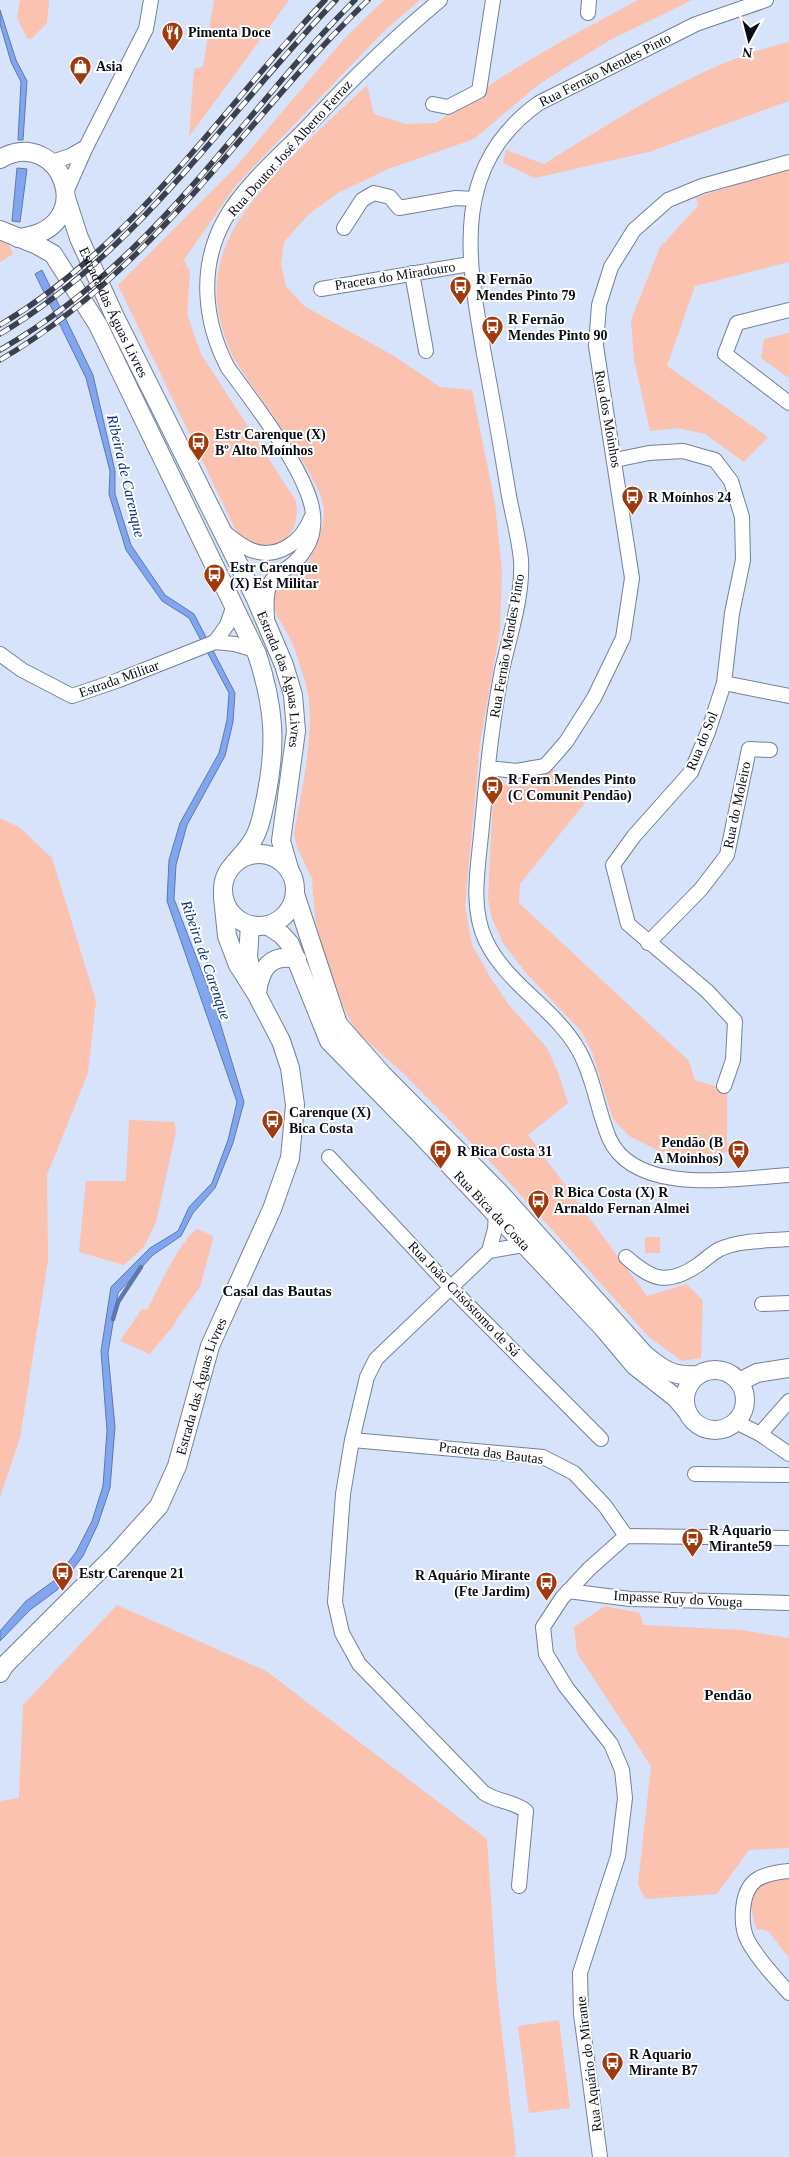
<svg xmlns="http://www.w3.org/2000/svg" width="789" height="2157" font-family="Georgia,serif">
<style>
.green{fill:#fac2af}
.water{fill:#81a6ef;stroke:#5d78ad}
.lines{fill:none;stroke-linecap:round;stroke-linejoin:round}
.stream{stroke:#5d78ad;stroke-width:4.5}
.minor-casing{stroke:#758196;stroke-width:16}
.tertiary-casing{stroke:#758196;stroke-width:20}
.minor{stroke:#fff;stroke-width:14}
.tertiary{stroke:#fff;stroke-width:18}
.rail-casing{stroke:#3c414d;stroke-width:5.5}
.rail{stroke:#fff;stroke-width:4;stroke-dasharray:11;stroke-linecap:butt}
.labels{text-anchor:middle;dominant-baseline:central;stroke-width:4;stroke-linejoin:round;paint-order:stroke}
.poi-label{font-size:14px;font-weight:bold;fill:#090c14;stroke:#fff;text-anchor:start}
.street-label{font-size:14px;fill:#090c14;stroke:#fff}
.water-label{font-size:15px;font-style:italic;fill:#082b7d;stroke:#fff}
.neighbourhood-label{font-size:15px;font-weight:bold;fill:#090c14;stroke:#fff}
</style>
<rect width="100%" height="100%" fill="#d6e3fb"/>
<g class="green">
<polygon points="20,0 49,0 47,23 31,39 27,38 17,18"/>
<polygon points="214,0 289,0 189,137 194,69 203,67"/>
<path d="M 384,0 L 420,0 L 385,30 L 236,185 L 184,260 L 190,272 L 187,314 L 201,354 L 296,501 C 300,523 289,548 263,546 C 253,545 243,537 236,531 L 118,285 L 234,169 L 344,39 Z"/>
<path d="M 638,0 L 692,0 L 610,40 L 539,84 L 474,139 L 388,169 L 338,193 L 308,215 L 284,242 L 281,264 L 286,286 L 304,306 L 394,356 L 440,387 L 472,390 L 495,503 L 502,571 L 500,629 L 480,743 L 465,906 L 472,945 L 492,980 L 509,1005 L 547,1048 L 558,1072 L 568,1103 L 528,1135 L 647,1296 L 686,1284 L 703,1300 L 701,1358 L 682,1361 L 649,1337 L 498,1170 L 403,1073 L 357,1032 L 345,1011 L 323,953 L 315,918 L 312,879 L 297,847 L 294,835 C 301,792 318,723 305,681 C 300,666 296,649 288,635 C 284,626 275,615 273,605 C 269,584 298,577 307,563 C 317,548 324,527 324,509 C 323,480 251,387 233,357 C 195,274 228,224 285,164 C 311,137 339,111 367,85 L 374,114 L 406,124 L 436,123 L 500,78 L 562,41 Z"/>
<path d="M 789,42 L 789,101 L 649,152 L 535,178 L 503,163 L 506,150 L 544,164 C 621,117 700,63 789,42 Z"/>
<polygon points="789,166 789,262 695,286 667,366 768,437 744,462 705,434 678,428 650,431 634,360 631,320 660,247 698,206 696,198"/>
<polygon points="0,241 8,243 13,254 0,262"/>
<polygon points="789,333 789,378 761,358 764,339"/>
<path d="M 552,769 L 588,799 L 520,884 L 519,903 L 689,1061 L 695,1080 L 727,1090 L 727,1152 L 694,1155 L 659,1151 L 629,1136 L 613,1119 L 592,1052 L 581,1031 L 525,972 L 503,943 L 491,916 L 488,898 L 493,796 L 498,787 C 517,779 533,781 552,769 Z"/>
<polygon points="0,818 19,827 52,858 96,1001 88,1073 47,1175 48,1260 20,1438 0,1497"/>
<polygon points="129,1120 174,1122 176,1131 156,1222 144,1247 124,1265 79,1252 86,1181 126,1181"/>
<path d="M 198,1229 L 213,1236 L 212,1243 L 200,1287 L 177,1319 C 176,1325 155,1346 150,1354 L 120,1341 L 142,1309 L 147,1310 C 156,1294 182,1235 198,1229 Z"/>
<rect x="645" y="1237" width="15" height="16"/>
<polygon points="117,1605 266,1671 487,1839 497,1990 516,2153 514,2157 0,2157 0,1801 19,1798 23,1705"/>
<polygon points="605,1606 640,1613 643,1625 741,1630 789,1638 789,1848 749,1850 717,1894 645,1899 638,1884 651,1766 577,1653 574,1627"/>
<polygon points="789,1878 789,1958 768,1931 756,1929 750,1903 760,1881"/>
<polygon points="559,2020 570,2108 529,2113 518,2026"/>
</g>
<g class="water">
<polygon points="0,10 16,60 27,81 23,140 18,140 21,82 11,62 0,24"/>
<polygon points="17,168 27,169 20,222 12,221"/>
<polygon points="42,270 93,375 115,471 115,494 131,545 165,595 194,614 235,693 233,722 225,756 187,825 176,865 174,899 215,1006 244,1102 233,1143 215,1188 193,1213 181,1236 153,1255 118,1293 108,1353 115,1427 110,1488 98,1524 83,1556 57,1590 30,1610 0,1641 0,1631 26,1601 55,1580 76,1552 92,1521 103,1486 107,1431 101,1351 111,1287 150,1248 178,1231 189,1207 212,1183 228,1140 237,1102 167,901 169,860 180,823 219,753 227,720 229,693 189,618 162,601 126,550 109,494 110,471 86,378 35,274"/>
</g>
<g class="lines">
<polyline class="stream" points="113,1319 118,1302 141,1267"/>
<defs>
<g id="minor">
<path d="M 766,0 L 696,24 L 539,103 C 449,167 468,261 484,354 C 493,401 501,448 509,496 C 513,517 519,539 521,560 C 523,597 510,634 502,670 C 492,721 487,773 482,825 C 479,863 469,906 486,941 C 507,985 556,1009 579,1051 C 594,1078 597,1109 609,1138 C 635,1197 737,1178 789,1175"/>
<polyline points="588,13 589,0"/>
<polyline points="433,104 448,107 479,91 493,0"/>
<polyline points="52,162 70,156 86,147"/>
<polyline points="66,192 86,147 146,29 151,0"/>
<polyline points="344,228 362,200 374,193 390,197 399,208 456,198 474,199"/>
<polyline points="412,273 426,351"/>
<polyline points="321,289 470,264"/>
<polyline points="789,310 737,323 725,354 789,403"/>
<polyline points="615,460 649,453 683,451 715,460 731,481 742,517 743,560 732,613 724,683 708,732 691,772 634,836 613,865 628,924 707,991 735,1021 733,1060 724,1086"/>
<path d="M 224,532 C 232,538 241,546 251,550 C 277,560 302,542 311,518"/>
<path d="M 267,618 C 263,561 285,583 306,548 C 315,534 315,516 310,500 C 297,459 254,403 228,368 C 204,322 198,267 225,219 C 244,185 281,154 308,126 C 350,81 393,39 440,0"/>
<polyline points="215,642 227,625 234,605"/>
<polyline points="0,654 22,670 72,696 119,680 215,642 235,644 255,650"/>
<polyline points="724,683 789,696"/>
<polyline points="488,768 516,771 545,766 566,742 594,698 623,638 632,578 596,346 599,305 611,267 634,230 668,200 702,186 789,162"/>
<polyline points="648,943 701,889 727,855 749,749 770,750"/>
<polyline points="329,1157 451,1288 601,1439"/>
<path d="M 496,1214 L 495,1229 L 489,1251 L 376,1359 L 367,1377 L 352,1440 L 343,1494 L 335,1602 L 342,1633 L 359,1664 L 484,1793 C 498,1802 513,1801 526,1811 L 519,1886"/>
<polyline points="489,1251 524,1245"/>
<path d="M 626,1257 C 652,1280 667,1286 698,1265 C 705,1260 712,1253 720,1249 C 740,1240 767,1241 789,1239"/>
<polyline points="762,1304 789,1303"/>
<polyline points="736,1422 760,1434 789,1454"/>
<polyline points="760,1434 789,1401"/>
<polyline points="352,1440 543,1457 574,1473 605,1506 626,1536"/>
<polyline points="695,1474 789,1475"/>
<polyline points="568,1591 630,1599 789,1603"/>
<path d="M 789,1871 C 778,1872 765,1874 756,1880 C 740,1892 740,1926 748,1941 C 759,1961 775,1977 789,1993"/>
<polyline points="600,2157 581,2014 580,1973 618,1856 625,1798 622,1770 611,1744 566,1687 546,1654 543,1627 562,1598 589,1569 626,1536 789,1538"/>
</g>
<g id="tertiary">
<path d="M 0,159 C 61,124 102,230 18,238"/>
<path id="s1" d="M 66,198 L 79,238 L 115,317 L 255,597 L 284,665 L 293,695 L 296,731 L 281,841 L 290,872"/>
<path d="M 0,230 L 37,245 L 53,254 L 98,325 L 257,654 C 274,706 277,743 266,797 C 263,811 261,826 254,838 C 249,848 240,856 233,865"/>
<circle cx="259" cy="890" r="36"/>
<path d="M 295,894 L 338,1024 L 382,1074 L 499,1192 L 645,1355 C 663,1370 674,1377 698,1375"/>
<polyline points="250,925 248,957 253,980"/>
<path id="s2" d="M 267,925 L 282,935 L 290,944 L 329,1041 L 420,1134 L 603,1328 L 635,1366 L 676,1398 L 686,1410"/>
<path d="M 257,993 C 260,969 270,953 297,959"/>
<circle cx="715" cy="1400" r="30"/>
<polyline points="739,1382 757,1373 789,1368"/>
<path id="s3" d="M 0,1673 L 4,1666 L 116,1554 L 159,1506 L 177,1466 L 210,1346 L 272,1209 L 290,1158 L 295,1105 L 290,1068 L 281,1041 L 257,995 L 238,965 L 227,936 L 223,897"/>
</g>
</defs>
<use href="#minor" class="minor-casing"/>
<use href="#tertiary" class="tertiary-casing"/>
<use href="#minor" class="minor"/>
<use href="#tertiary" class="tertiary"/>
<defs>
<g id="rail">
<path d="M 0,325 C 133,246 220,111 325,0"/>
<path d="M 0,334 C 139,251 226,114 336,0"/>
<path d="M 0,350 C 48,322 93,287 132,249 C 213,171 276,78 355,0"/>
<path d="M 0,360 C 157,268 241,123 368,0"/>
</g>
</defs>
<use href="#rail" class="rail-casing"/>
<use href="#rail" class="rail"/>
</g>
<defs>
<symbol id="restaurant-pin" viewBox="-11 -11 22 30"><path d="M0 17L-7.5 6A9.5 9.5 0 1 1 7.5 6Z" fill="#9f3a0d" stroke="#fff"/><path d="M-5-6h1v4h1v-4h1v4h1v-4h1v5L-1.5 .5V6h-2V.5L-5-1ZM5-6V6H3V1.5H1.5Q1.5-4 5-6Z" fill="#fff"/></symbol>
<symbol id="shop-pin" viewBox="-11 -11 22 30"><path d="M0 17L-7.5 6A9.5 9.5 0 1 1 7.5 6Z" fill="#9f3a0d" stroke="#fff"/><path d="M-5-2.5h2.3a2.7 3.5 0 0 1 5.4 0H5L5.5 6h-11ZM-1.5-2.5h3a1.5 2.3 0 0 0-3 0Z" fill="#fff"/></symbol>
<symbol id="bus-pin" viewBox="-11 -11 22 30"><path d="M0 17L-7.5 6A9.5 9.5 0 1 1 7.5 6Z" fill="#9f3a0d" stroke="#fff"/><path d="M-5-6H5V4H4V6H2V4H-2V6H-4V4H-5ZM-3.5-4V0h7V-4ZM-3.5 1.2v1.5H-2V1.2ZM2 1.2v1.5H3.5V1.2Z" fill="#fff"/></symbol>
</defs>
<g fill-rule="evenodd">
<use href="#restaurant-pin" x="160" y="20" width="25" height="34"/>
<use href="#shop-pin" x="68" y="54" width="25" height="34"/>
<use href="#bus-pin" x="448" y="274" width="25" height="34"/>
<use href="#bus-pin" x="480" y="314" width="25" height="34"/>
<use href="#bus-pin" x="186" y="430" width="25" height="34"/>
<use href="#bus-pin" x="620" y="484" width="25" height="34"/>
<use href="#bus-pin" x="202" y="562" width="25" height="34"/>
<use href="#bus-pin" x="480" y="774" width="25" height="34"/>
<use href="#bus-pin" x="260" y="1108" width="25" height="34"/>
<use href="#bus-pin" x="726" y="1138" width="25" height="34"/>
<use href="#bus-pin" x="428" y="1138" width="25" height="34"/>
<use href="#bus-pin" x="526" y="1188" width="25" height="34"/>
<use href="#bus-pin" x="680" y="1526" width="25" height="34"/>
<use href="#bus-pin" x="50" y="1560" width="25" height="34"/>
<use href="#bus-pin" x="534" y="1570" width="25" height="34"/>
<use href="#bus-pin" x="600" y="2050" width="25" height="34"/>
</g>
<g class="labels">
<g class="poi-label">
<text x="188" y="32">Pimenta Doce</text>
<text x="96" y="66">Asia</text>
<text x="476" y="279">R Fernão<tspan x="476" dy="16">Mendes Pinto 79</tspan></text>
<text x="508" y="319">R Fernão<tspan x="508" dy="16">Mendes Pinto 90</tspan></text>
<text x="215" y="434">Estr Carenque (X)<tspan x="215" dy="16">Bº Alto Moínhos</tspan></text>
<text x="648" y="497">R Moínhos 24</text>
<text x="230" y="567">Estr Carenque<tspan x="230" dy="16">(X) Est Militar</tspan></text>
<text x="508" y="779">R Fern Mendes Pinto<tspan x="508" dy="16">(C Comunit Pendão)</tspan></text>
<text x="289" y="1112">Carenque (X)<tspan x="289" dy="16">Bica Costa</tspan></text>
<text x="723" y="1142" text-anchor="end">Pendão (B<tspan x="723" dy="16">A Moinhos)</tspan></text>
<text x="457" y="1151">R Bica Costa 31</text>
<text x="554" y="1192">R Bica Costa (X) R<tspan x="554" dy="16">Arnaldo Fernan Almei</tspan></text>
<text x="709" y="1530">R Aquario<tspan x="709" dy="16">Mirante59</tspan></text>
<text x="79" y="1573">Estr Carenque 21</text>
<text x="530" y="1575" text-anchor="end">R Aquário Mirante<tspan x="530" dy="16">(Fte Jardim)</tspan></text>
<text x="629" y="2054">R Aquario<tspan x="629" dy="16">Mirante B7</tspan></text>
</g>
<g class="street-label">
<text transform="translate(605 70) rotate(-27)">Rua Fernão Mendes Pinto</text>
<text transform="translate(290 148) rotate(-48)">Rua Doutor José Alberto Ferraz</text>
<text transform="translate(395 276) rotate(-9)">Praceta do Miradouro</text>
<text stroke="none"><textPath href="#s1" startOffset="124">Estrada das Águas Livres</textPath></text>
<text transform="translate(608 419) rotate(80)">Rua dos Moinhos</text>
<text transform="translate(507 646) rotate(-80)">Rua Fernão Mendes Pinto</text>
<text transform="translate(119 679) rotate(-20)">Estrada Militar</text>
<text stroke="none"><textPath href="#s1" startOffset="529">Estrada das Águas Livres</textPath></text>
<text transform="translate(702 741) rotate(-68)">Rua do Sol</text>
<text transform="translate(737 805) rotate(-78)">Rua do Moleiro</text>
<text stroke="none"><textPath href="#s2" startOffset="370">Rua Bica da Costa</textPath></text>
<text transform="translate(464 1299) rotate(46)">Rua João Crisóstomo de Sá</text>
<text stroke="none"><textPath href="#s3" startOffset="358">Estrada das Águas Livres</textPath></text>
<text transform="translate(491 1453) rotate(7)">Praceta das Bautas</text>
<text transform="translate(678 1599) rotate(3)">Impasse Ruy do Vouga</text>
<text transform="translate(589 2064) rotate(-97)">Rua Aquário do Mirante</text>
</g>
<g class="water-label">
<text transform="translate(126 476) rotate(77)">Ribeira de Carenque</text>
<text transform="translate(206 960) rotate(71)">Ribeira de Carenque</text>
</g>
<g class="neighbourhood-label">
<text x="277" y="1291">Casal das Bautas</text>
<text x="728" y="1695">Pendão</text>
</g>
</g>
<g transform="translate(749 40) rotate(187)" stroke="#ffffff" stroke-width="4" paint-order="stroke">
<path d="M0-4L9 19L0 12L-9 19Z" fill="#090c14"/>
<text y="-8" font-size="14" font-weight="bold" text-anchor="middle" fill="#090c14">N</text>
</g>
</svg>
